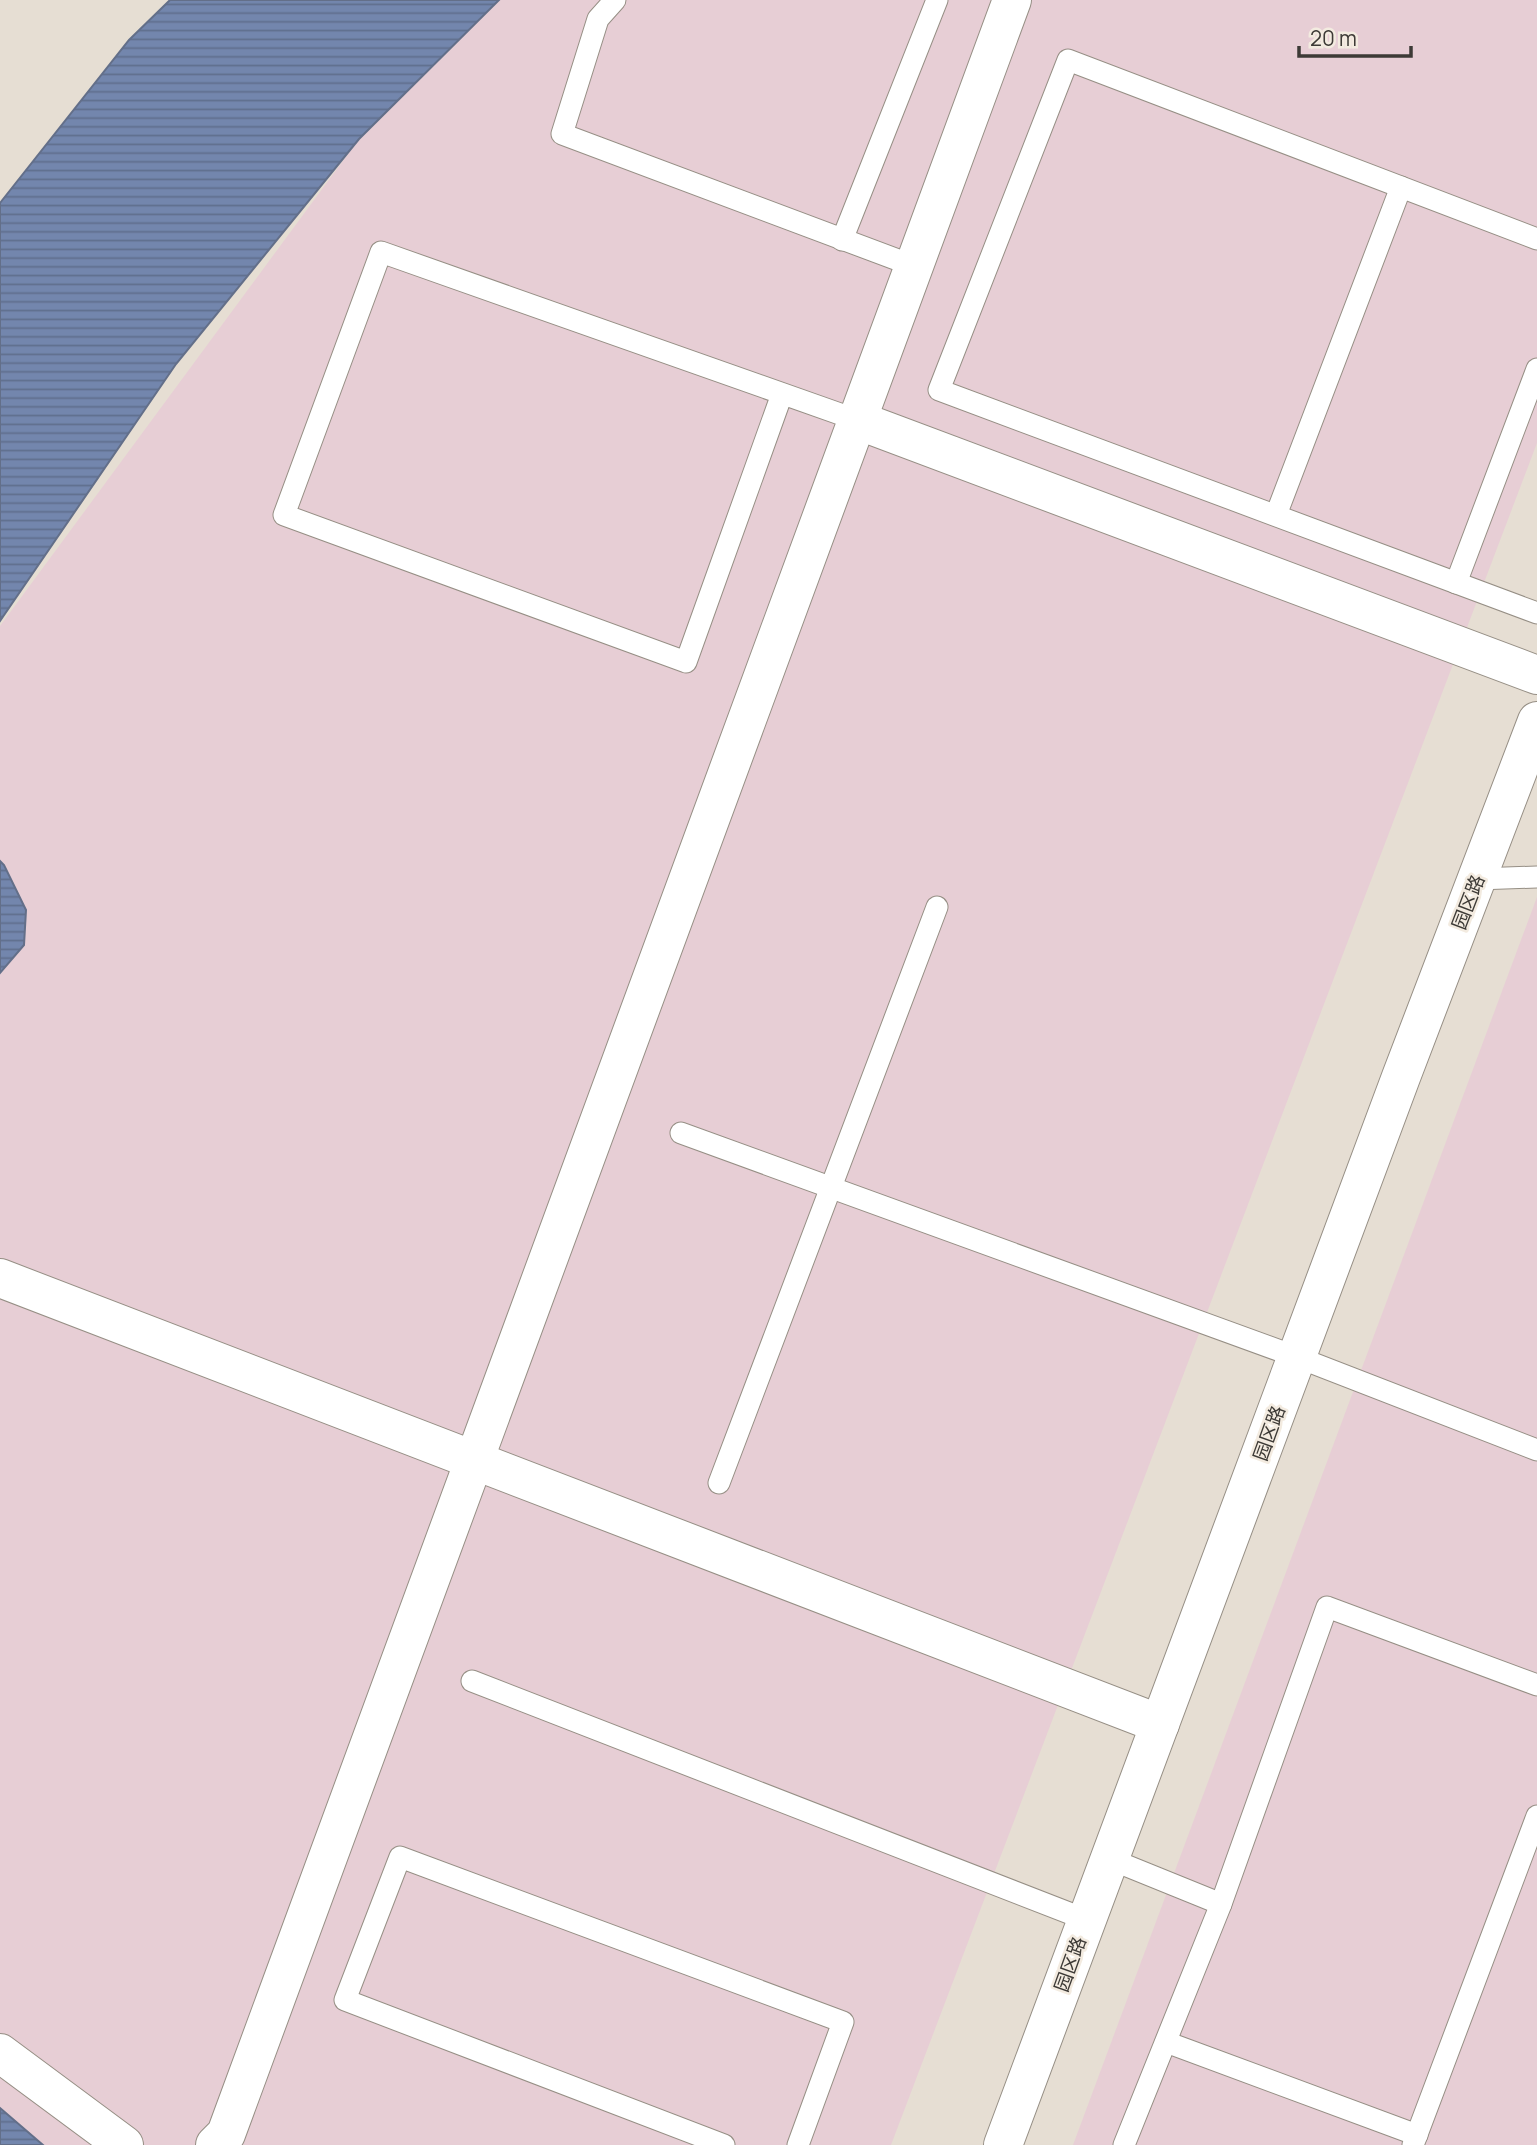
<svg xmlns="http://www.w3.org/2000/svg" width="1537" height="2145" font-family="Manrope,'Noto Sans SC',sans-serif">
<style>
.industrial{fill:#e7ced5}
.water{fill:url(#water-rules);stroke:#636f89;stroke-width:2}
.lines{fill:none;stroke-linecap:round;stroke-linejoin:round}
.lane-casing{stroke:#968f85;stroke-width:23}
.street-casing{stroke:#968f85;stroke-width:40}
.secondary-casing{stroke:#968f85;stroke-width:40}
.lane{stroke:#fff;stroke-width:21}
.street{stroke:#fff;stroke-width:38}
.secondary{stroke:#fff;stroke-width:38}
.labels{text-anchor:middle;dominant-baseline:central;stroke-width:5;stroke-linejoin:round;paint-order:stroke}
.street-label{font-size:19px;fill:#3d3a36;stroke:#f3ebe0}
</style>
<defs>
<pattern id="water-rules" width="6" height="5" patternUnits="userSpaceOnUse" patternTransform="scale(1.75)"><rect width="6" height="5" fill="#7386ad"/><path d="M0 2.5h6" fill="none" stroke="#606f8e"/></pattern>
</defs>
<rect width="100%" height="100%" fill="#e6ded3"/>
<g class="industrial">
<polygon points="499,0 1537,0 1537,443 891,2145 43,2145 0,2108 0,973 24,945 4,865 0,861 0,626 359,139"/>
<polygon points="1537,897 1537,2145 1073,2145"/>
</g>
<g class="water">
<polygon points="170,0 499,0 359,139 176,364 0,621 0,203 129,40"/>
<polygon points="0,861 4,865 26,910 24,945 0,973"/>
<polygon points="0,2108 43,2145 0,2145"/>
</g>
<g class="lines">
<defs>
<g id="lane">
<polyline points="615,0 598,19 562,134 914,266"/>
<polyline points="1537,239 1068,60 939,390 1537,613"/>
<polyline points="842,240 937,0"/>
<polyline points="782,394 686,662 284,515 381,252 857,420"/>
<polyline points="1276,515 1401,187"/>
<polyline points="1456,583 1537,369"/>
<polyline points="1477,879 1537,877"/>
<polyline points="681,1133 1297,1357 1537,1450"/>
<polyline points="719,1483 937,907"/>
<polyline points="472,1681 1087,1920"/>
<polyline points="1110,1859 1221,1904"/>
<polyline points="1166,2042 1417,2135"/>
<polyline points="724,2145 345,2000 400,1857 843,2022 798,2145"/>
<polyline points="1124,2145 1221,1904 1327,1607 1537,1685"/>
<polyline points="1413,2145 1537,1816"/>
</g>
<g id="street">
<polyline points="857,420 1537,675"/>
<polyline points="0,1278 1160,1724"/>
<polyline points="0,2053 124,2145"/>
<polyline points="215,2145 226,2134 1012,0"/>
</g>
<polyline id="secondary" points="1003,2145 1401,1077 1537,721"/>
</defs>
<use href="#lane" class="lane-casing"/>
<use href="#street" class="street-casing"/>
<use href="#secondary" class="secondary-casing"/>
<use href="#lane" class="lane"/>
<use href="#street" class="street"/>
<use href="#secondary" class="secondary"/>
</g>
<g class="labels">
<g class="street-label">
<text transform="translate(1468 902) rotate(-69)">园区路</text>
<text transform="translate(1269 1433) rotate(-70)">园区路</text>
<text transform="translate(1070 1964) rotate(-70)">园区路</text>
</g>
</g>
<path d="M1299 46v10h112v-10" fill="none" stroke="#3d3a36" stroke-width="3.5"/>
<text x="1310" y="46" font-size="21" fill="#3d3a36" stroke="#f3ebe0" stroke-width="5" paint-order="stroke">20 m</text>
</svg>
